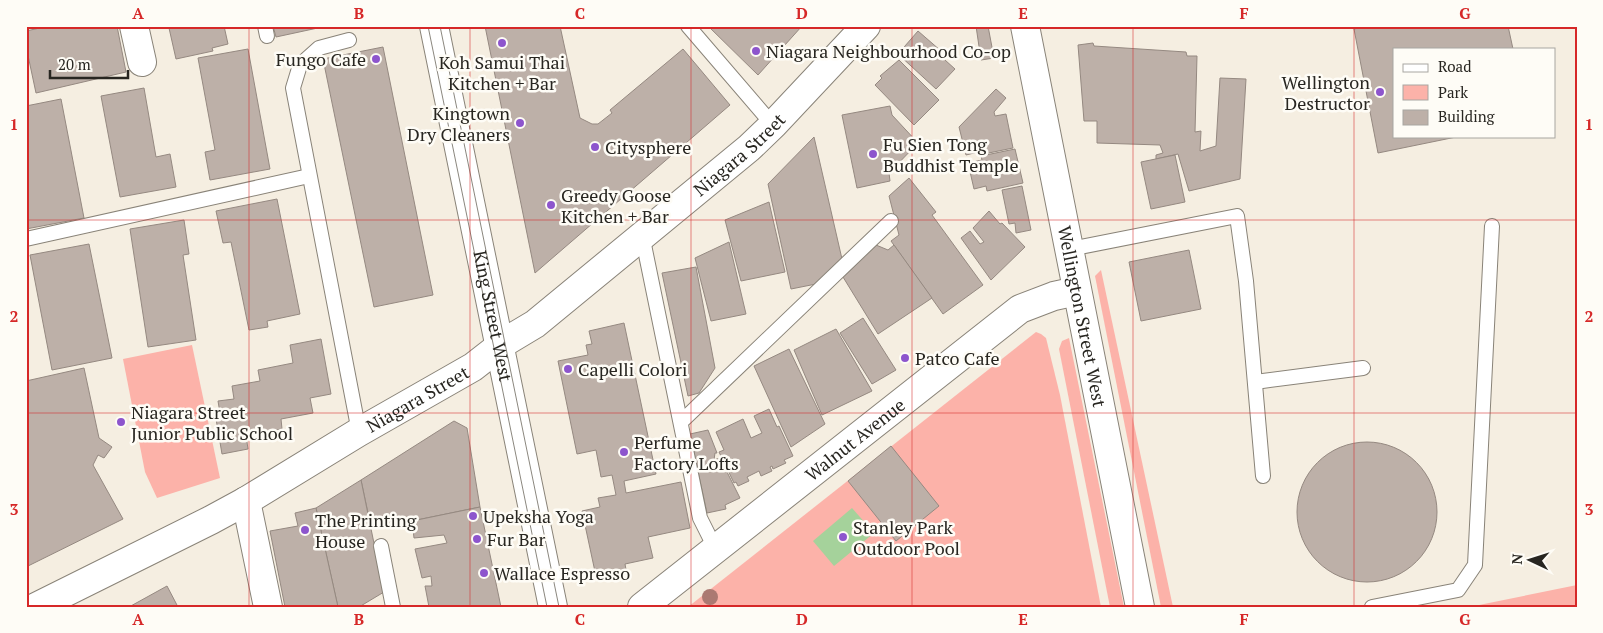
<svg xmlns="http://www.w3.org/2000/svg" width="1603" height="633" font-family="'PT Serif',serif">
<style>
.green{fill:#fcb2a9}
.water{fill:#a5d29b}
.building{fill:#bdb0a8;stroke:#958981}
.lines{fill:none;stroke-linecap:round;stroke-linejoin:round}
.service-casing{stroke:#898378;stroke-width:16}
.minor-casing{stroke:#898378;stroke-width:30}
.tertiary-casing{stroke:#898378;stroke-width:30}
.secondary-casing{stroke:#898378;stroke-width:30}
.service{stroke:#fff;stroke-width:14}
.minor{stroke:#fff;stroke-width:28}
.tertiary{stroke:#fff;stroke-width:28}
.secondary{stroke:#fff;stroke-width:28}
.tram{stroke:#8b877e;stroke-width:1}
.tree{fill:#ab7972}
.grid{fill:none;stroke:#d62828;stroke-width:1;stroke-opacity:0.55}
.poi-dot{fill:#8d55cd;stroke:#fefcf6;stroke-width:2}
.labels{text-anchor:middle;dominant-baseline:central;stroke-width:5;stroke-linejoin:round;paint-order:stroke}
.poi-label{font-size:18px;fill:#282621;stroke:#fefcf6;text-anchor:start}
.street-label{font-size:18px;fill:#282621;stroke:#fefcf6}
.neatline{fill:none;stroke:#d62828;stroke-width:2}
.grid-label{font-size:16px;text-anchor:middle;font-weight:bold;fill:#d62828}
</style>
<rect width="100%" height="100%" fill="#f5eee1"/>
<g class="green">
<polygon points="1101,270 1173,607 1161,607 1095,276"/>
<polygon points="1036,332 1041,334 1046,338 1060,395 1101,607 688,607"/>
<polygon points="1069,338 1124,607 1110,607 1059,349 1062,341"/>
<polygon points="192,345 220,478 157,498 145,472 123,359"/>
<polygon points="1577,585 1577,607 1470,607 1484,604"/>
</g>
<polygon class="water" points="852,508 874,533 834,566 813,541"/>
<g class="building">
<polygon points="49,26 117,26 126,72 36,93 26,46 26,31"/>
<polygon points="172,26 224,26 228,44 212,48 213,51 176,59 169,28 172,28"/>
<polygon points="273,26 327,26 276,37"/>
<polygon points="485,26 560,26 580,118 592,124 598,124 612,113 610,110 683,49 730,105 535,273"/>
<polygon points="708,26 802,26 758,75"/>
<polygon points="976,26 988,26 994,58 981,60"/>
<polygon points="1369,26 1508,26 1513,49 1394,49 1394,136 1461,136 1378,153 1354,29"/>
<polygon points="918,31 948,57 945,60 955,69 936,89 898,54"/>
<polygon points="1093,43 1094,46 1186,52 1187,56 1197,56 1195,132 1201,131 1200,151 1216,146 1220,78 1246,79 1240,179 1189,191 1178,154 1156,159 1156,155 1163,153 1160,145 1097,143 1097,121 1084,121 1078,45"/>
<polygon points="383,47 433,295 374,307 323,59"/>
<polygon points="248,49 270,169 210,180 205,152 215,150 198,58"/>
<polygon points="899,60 939,100 914,125 875,85 882,78 880,76"/>
<polygon points="144,88 156,157 170,154 176,187 120,197 101,96"/>
<polygon points="996,89 1006,98 994,112 995,116 1006,114 1013,148 979,155 978,152 966,155 959,127"/>
<polygon points="61,99 84,218 26,229 26,106"/>
<polygon points="890,106 892,115 918,143 889,173 890,181 857,188 842,115"/>
<polygon points="814,137 842,259 821,283 791,289 768,184"/>
<polygon points="1015,149 1023,183 987,191 986,186 974,189 968,163 982,160 981,156"/>
<polygon points="1175,155 1185,202 1151,209 1141,162"/>
<polygon points="909,178 936,212 932,215 983,285 943,314 891,241 899,235 889,196"/>
<polygon points="1022,186 1031,230 1016,233 1015,223 1009,224 1002,190"/>
<polygon points="277,199 300,314 267,321 268,327 249,330 231,242 223,243 216,211"/>
<polygon points="769,202 785,272 741,281 725,220"/>
<polygon points="989,211 1000,224 1002,223 1025,247 991,280 961,238 970,231 980,244 984,242 973,228"/>
<polygon points="184,220 189,254 183,255 196,340 148,347 130,229"/>
<polygon points="729,242 746,314 711,321 695,258"/>
<polygon points="89,244 112,358 52,370 30,255"/>
<polygon points="876,245 888,250 894,245 932,298 878,334 843,277"/>
<polygon points="1189,250 1201,309 1141,321 1129,262"/>
<polygon points="696,267 715,368 699,393 688,396 662,273"/>
<polygon points="863,318 896,370 872,384 840,333"/>
<polygon points="624,323 656,474 624,481 626,493 681,482 690,528 648,537 653,558 625,564 627,575 597,581 582,511 600,507 598,498 616,495 612,475 601,477 596,450 577,454 558,361 588,355 586,345 592,344 589,331"/>
<polygon points="836,329 872,391 822,415 794,350"/>
<polygon points="321,339 331,394 310,398 313,413 281,419 282,429 246,435 248,449 222,454 215,413 220,413 218,401 234,399 232,386 260,381 258,370 293,363 290,345"/>
<polygon points="789,349 825,424 791,447 754,366"/>
<polygon points="84,368 99,438 112,447 104,458 98,455 93,465 123,519 26,567 26,381"/>
<polygon points="769,409 777,427 779,426 793,456 784,460 786,463 773,469 772,466 770,467 772,471 761,476 759,471 747,477 749,481 738,486 736,482 734,483 719,452 724,450 716,432 743,419 751,438 762,433 754,416"/>
<polygon points="454,421 467,428 480,507 412,521 371,527 361,480"/>
<polygon points="708,430 717,453 715,453 714,460 720,458 740,498 725,505 726,509 707,513 690,434"/>
<circle cx="1367" cy="512" r="70"/>
<polygon points="891,446 939,506 896,541 848,481"/>
<polygon points="361,480 384,592 359,607 338,607 316,508"/>
<polygon points="480,507 501,607 429,607 425,586 432,586 431,576 422,578 415,549 447,543 444,535 414,538 412,521"/>
<polygon points="316,508 338,607 285,607 270,531 298,526 295,513"/>
<polygon points="167,586 178,607 129,607"/>
</g>
<g class="lines">
<defs>
<g id="service">
<polyline points="265,26 267,36"/>
<polyline points="688,26 773,125"/>
<polyline points="349,40 319,48 300,65 293,88 359,432"/>
<polyline points="642,235 700,518 715,548"/>
<polyline points="26,239 309,176"/>
<polyline points="1070,249 1237,216 1246,281 1263,476"/>
<polyline points="1255,382 1363,368"/>
<polyline points="681,422 891,221"/>
<polyline points="381,546 393,607"/>
<polyline points="1372,607 1458,590 1475,565 1492,226"/>
</g>
<g id="minor">
<polyline points="134,26 142,62"/>
<polyline points="246,501 268,607"/>
<path id="s1" d="M 36,607 L 211,520 L 246,501 L 359,432 L 473,367 L 505,342 L 535,324 L 749,148 L 773,125 L 866,26"/>
<path id="s2" d="M 642,607 L 1020,309 L 1054,296 L 1077,291"/>
</g>
<g id="tertiary">
<path id="s3" d="M 1025,26 L 1140,607"/>
</g>
<g id="secondary">
<path id="s4" d="M 434,26 L 553,607"/>
</g>
</defs>
<use href="#service" class="service-casing"/>
<use href="#minor" class="minor-casing"/>
<use href="#tertiary" class="tertiary-casing"/>
<use href="#secondary" class="secondary-casing"/>
<use href="#service" class="service"/>
<use href="#minor" class="minor"/>
<use href="#tertiary" class="tertiary"/>
<use href="#secondary" class="secondary"/>
<g class="tram">
<polyline points="428,26 547,607"/>
<polyline points="440,26 559,607"/>
</g>
</g>
<circle class="tree" cx="710" cy="597" r="8"/>
<path class="grid" d="M 249,26 L 249,607M 470,26 L 470,607M 691,26 L 691,607M 912,26 L 912,607M 1133,26 L 1133,607M 1354,26 L 1354,607M 26,220 L 1577,220M 26,413 L 1577,413"/>
<g class="poi-dot">
<circle cx="502" cy="43" r="5"/>
<circle cx="756" cy="51" r="5"/>
<circle cx="376" cy="59" r="5"/>
<circle cx="1380" cy="92" r="5"/>
<circle cx="520" cy="123" r="5"/>
<circle cx="595" cy="147" r="5"/>
<circle cx="873" cy="154" r="5"/>
<circle cx="551" cy="205" r="5"/>
<circle cx="905" cy="358" r="5"/>
<circle cx="568" cy="369" r="5"/>
<circle cx="121" cy="422" r="5"/>
<circle cx="624" cy="452" r="5"/>
<circle cx="473" cy="516" r="5"/>
<circle cx="305" cy="530" r="5"/>
<circle cx="843" cy="537" r="5"/>
<circle cx="477" cy="539" r="5"/>
<circle cx="484" cy="573" r="5"/>
</g>
<g class="labels">
<g class="poi-label">
<text x="766" y="51">Niagara Neighbourhood Co-op</text>
<text x="366" y="59" text-anchor="end">Fungo Cafe</text>
<text x="502" y="62" text-anchor="middle">Koh Samui Thai<tspan x="502" dy="21">Kitchen + Bar</tspan></text>
<text x="1370" y="82" text-anchor="end">Wellington<tspan x="1370" dy="21">Destructor</tspan></text>
<text x="510" y="113" text-anchor="end">Kingtown<tspan x="510" dy="21">Dry Cleaners</tspan></text>
<text x="883" y="144">Fu Sien Tong<tspan x="883" dy="21">Buddhist Temple</tspan></text>
<text x="605" y="147">Citysphere</text>
<text x="561" y="195">Greedy Goose<tspan x="561" dy="21">Kitchen + Bar</tspan></text>
<text x="915" y="358">Patco Cafe</text>
<text x="578" y="369">Capelli Colori</text>
<text x="131" y="412">Niagara Street<tspan x="131" dy="21">Junior Public School</tspan></text>
<text x="634" y="442">Perfume<tspan x="634" dy="21">Factory Lofts</tspan></text>
<text x="483" y="516">Upeksha Yoga</text>
<text x="315" y="520">The Printing<tspan x="315" dy="21">House</tspan></text>
<text x="853" y="527">Stanley Park<tspan x="853" dy="21">Outdoor Pool</tspan></text>
<text x="487" y="539">Fur Bar</text>
<text x="494" y="573">Wallace Espresso</text>
</g>
<g class="street-label">
<text stroke="none"><textPath href="#s1" startOffset="840">Niagara Street</textPath></text>
<text stroke="none"><textPath href="#s4" startOffset="296">King Street West</textPath></text>
<text stroke="none"><textPath href="#s3" startOffset="296">Wellington Street West</textPath></text>
<text stroke="none"><textPath href="#s1" startOffset="435">Niagara Street</textPath></text>
<text stroke="none"><textPath href="#s2" startOffset="271">Walnut Avenue</textPath></text>
</g>
</g>
<rect width="1603" height="633" fill="none" stroke="#fefcf6" stroke-width="55"/>
<rect x="1393" y="48" width="162" height="90" fill="#fefcf6" stroke="#a8a6a1"/>
<rect x="1403" y="64" width="25" height="8" fill="#ffffff" stroke="#a8a6a1"/>
<text x="1438" y="72" font-size="15" fill="#282621">Road</text>
<rect x="1403" y="85" width="25" height="15" fill="#fcb2a9" stroke="#a8a6a1"/>
<text x="1438" y="98" font-size="15" fill="#282621">Park</text>
<rect x="1403" y="110" width="25" height="15" fill="#bdb0a8" stroke="#a8a6a1"/>
<text x="1438" y="122" font-size="15" fill="#282621">Building</text>
<g transform="translate(1530 560) rotate(274)" stroke="#fefcf6" stroke-width="4" paint-order="stroke">
<path d="M0-4L9 19L0 12L-9 19Z" fill="#282621"/>
<text y="-8" font-size="14" font-weight="bold" text-anchor="middle" fill="#282621">N</text>
</g>
<path d="M50 70v8h78v-8" fill="none" stroke="#282621" stroke-width="2.5"/>
<text x="58" y="70" font-size="15" fill="#282621" stroke="#fefcf6" stroke-width="4" paint-order="stroke">20 m</text>
<rect x="28" y="28" width="1548" height="578" class="neatline"/>
<g class="grid-label">
<text x="138" y="19">A</text>
<text x="359" y="19">B</text>
<text x="580" y="19">C</text>
<text x="802" y="19">D</text>
<text x="1023" y="19">E</text>
<text x="1244" y="19">F</text>
<text x="1465" y="19">G</text>
<text x="14" y="130">1</text>
<text x="1589" y="130">1</text>
<text x="14" y="322">2</text>
<text x="1589" y="322">2</text>
<text x="14" y="515">3</text>
<text x="1589" y="515">3</text>
<text x="138" y="625">A</text>
<text x="359" y="625">B</text>
<text x="580" y="625">C</text>
<text x="802" y="625">D</text>
<text x="1023" y="625">E</text>
<text x="1244" y="625">F</text>
<text x="1465" y="625">G</text>
</g>
</svg>
